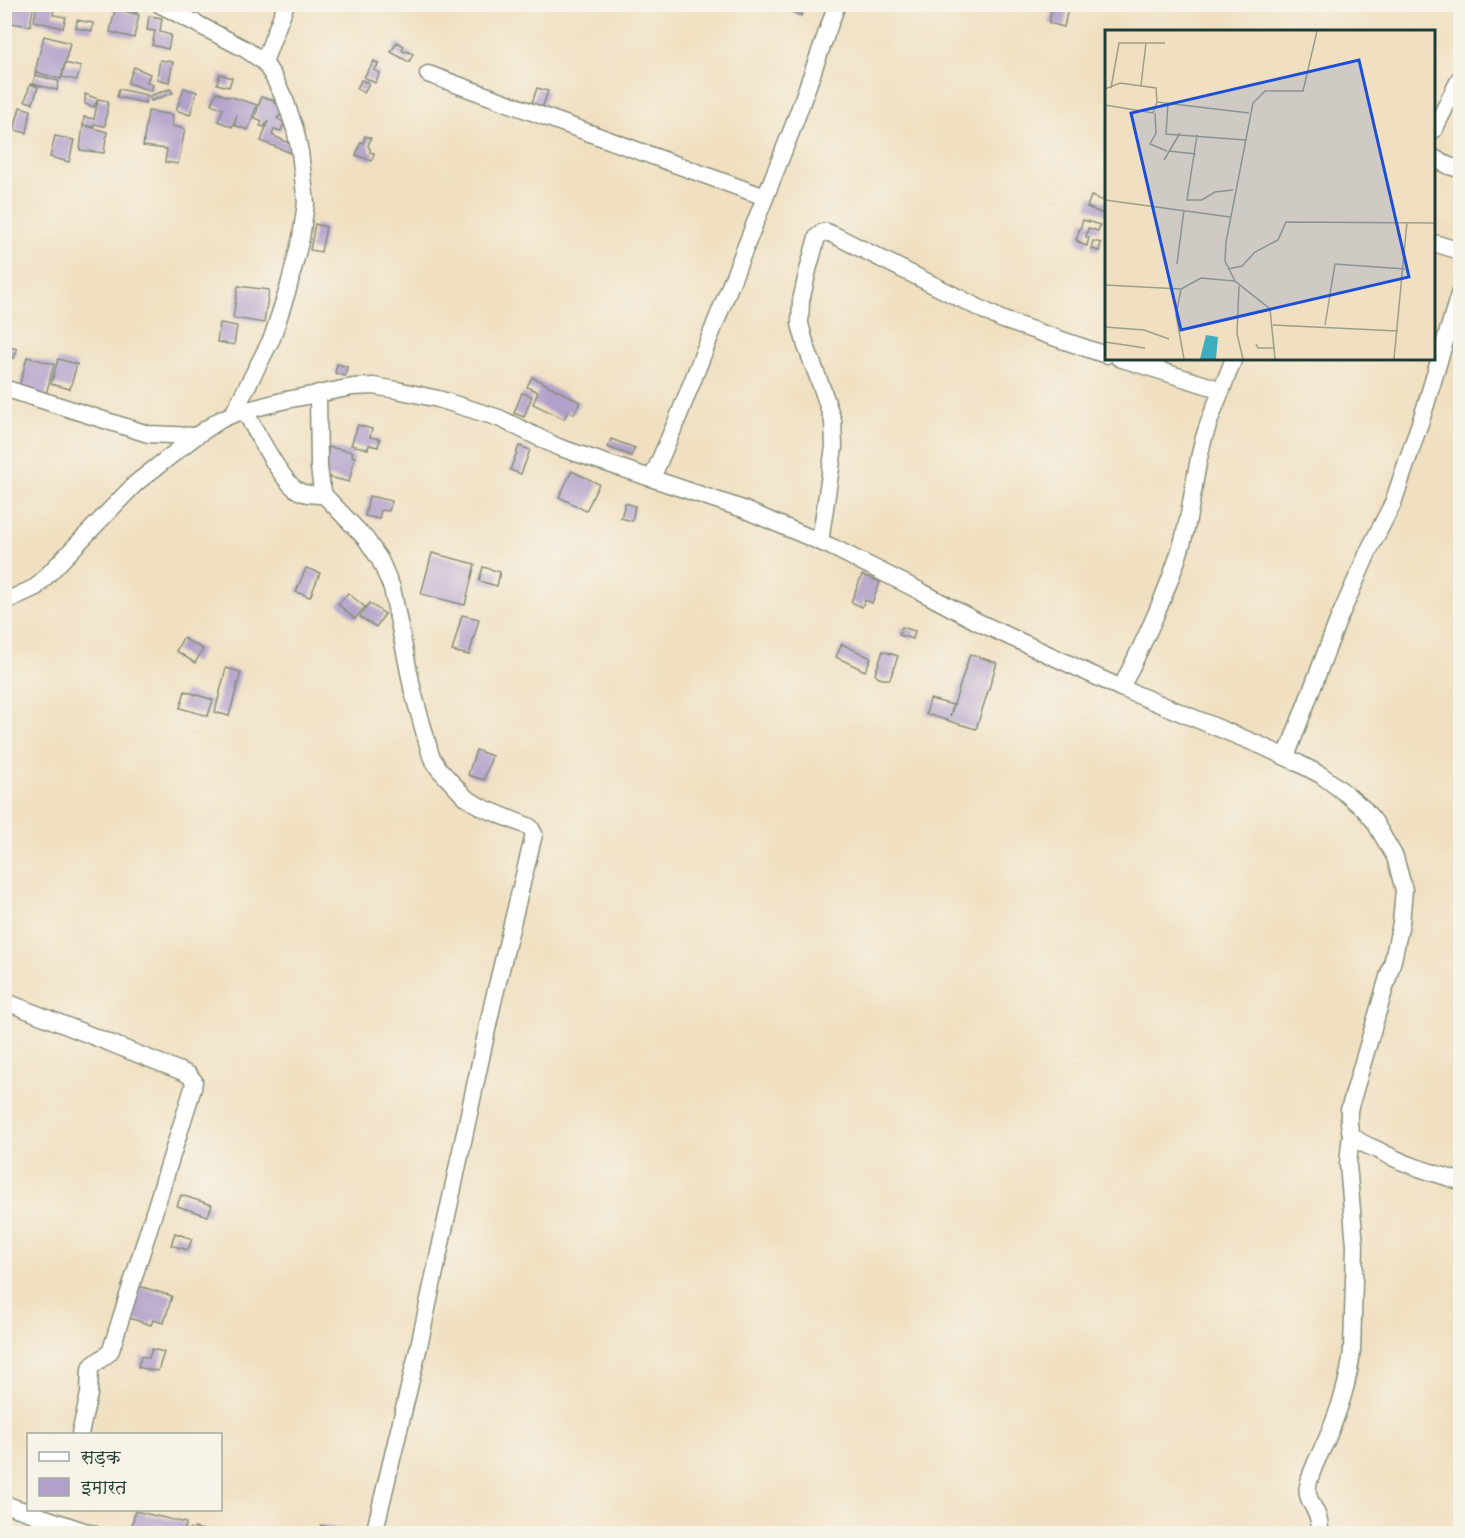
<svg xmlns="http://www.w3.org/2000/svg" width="1465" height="1538" font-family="Dekko,'Playpen Sans Deva',sans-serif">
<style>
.building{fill:#b1a0ca}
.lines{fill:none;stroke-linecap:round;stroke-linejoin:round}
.minor-casing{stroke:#888e7a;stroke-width:19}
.minor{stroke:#fff;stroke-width:16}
.inset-road{fill:none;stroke:#9c9f89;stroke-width:1.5}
.view{fill:#1d4ed8;fill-opacity:0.15;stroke:#1d4ed8;stroke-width:3}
.inset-edge{fill:none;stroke:#1f3d34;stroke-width:3}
</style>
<rect width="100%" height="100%" fill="#f7f3e8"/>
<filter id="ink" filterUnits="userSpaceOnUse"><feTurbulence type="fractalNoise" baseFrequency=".0167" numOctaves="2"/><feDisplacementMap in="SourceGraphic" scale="12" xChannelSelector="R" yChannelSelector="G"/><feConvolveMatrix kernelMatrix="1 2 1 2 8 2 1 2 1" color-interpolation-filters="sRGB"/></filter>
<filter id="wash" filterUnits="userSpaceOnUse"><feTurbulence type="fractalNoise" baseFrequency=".008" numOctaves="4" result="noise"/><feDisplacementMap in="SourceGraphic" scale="24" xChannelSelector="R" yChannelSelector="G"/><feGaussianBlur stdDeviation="1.35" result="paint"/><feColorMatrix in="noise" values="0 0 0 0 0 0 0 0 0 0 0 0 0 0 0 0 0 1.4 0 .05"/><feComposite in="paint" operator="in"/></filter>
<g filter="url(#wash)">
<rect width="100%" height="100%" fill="#f0e0c1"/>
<g id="blocks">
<g class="building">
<polygon points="4,4 34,4 30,26 4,22"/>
<polygon points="37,4 55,4 53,15 66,17 63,28 34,21"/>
<polygon points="111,4 140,4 137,13"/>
<polygon points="775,4 806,4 801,16"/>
<polygon points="1053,4 1069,4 1064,27 1049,23"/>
<polygon points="115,9 139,15 134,38 110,32"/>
<polygon points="149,16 162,18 160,32 171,35 168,49 152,45 155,31 147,30"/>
<polygon points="77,20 93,23 92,31 76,28"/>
<polygon points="44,36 70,43 61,79 35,72"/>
<polygon points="397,42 404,46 402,50 405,52 407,51 413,54 409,62 391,52"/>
<polygon points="160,60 173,62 169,82 157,79"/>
<polygon points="374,61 379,64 374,70 380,73 375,83 364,77"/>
<polygon points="65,63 81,67 77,80 62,77"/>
<polygon points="134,67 150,74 147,82 153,85 151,91 128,83"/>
<polygon points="220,74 232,78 229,87 217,84"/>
<polygon points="35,75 59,81 57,90 33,84"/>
<polygon points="361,80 369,83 364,93 357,89"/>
<polygon points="30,84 38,87 33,103 25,101"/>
<polygon points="184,88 197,92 190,115 176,110"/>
<polygon points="537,88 548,91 541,112 530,109"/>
<polygon points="119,89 147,95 145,103 117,97"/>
<polygon points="170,89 173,93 151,101 149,96"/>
<polygon points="217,92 228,97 229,96 257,105 248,130 234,125 237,115 232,127 218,121 223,109 211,104"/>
<polygon points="85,94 98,99 108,101 105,126 94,124 93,127 83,125 107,132 104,153 80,150 83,125 84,117 94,119 98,99 94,107 85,104"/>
<polygon points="261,97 274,100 274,103 282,106 281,115 277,118 284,123 281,131 274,129 272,135 293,145 291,153 261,141 268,121 264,127 260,126 262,121 255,118"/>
<polygon points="20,107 31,110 27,133 14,130"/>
<polygon points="148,111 173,115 172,126 185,129 178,164 165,162 167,149 143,146"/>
<polygon points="55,136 74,140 69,162 50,157"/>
<polygon points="365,136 371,138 368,146 370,149 370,152 374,153 372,161 356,155 361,142 363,143"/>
<polygon points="1091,196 1106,202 1106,215 1087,207"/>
<polygon points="1083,220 1100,225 1098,231 1088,228 1086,237 1089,237 1087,246 1081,244 1081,243 1078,242 1079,241 1076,240"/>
<polygon points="315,224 326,227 321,252 310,250"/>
<polygon points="1093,241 1101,243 1099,251 1091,249"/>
<polygon points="238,286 269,290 264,323 233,318"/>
<polygon points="220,323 237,326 234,345 217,342"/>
<polygon points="4,345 17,349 14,358 4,356"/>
<polygon points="27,357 54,364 45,398 18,391"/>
<polygon points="58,359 77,364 70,389 51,384"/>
<polygon points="337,364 347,367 345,376 335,373"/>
<polygon points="532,377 580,402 574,414 568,411 564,419 533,404 538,392 527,387"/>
<polygon points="522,393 532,396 524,417 514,413"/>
<polygon points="358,425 372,429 370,437 380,439 378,447 369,445 368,449 351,445"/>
<polygon points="611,439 635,448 631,456 608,447"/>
<polygon points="519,446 530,450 521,474 510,470"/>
<polygon points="329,447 353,452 352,456 355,457 349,482 322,475"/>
<polygon points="572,471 599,484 586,511 559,497"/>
<polygon points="369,496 392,501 389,511 381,510 379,519 365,516"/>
<polygon points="625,503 635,506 632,521 621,518"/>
<polygon points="432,553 475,564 465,605 421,594"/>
<polygon points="483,567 500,572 497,586 479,581"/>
<polygon points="306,568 320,573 310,597 296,592"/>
<polygon points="862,575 880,582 872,603 865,600 862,607 851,602"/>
<polygon points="348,593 365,607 355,619 338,604"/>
<polygon points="369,603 385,614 376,627 360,617"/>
<polygon points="462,615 479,619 469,655 452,651"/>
<polygon points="902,627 915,631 913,639 899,635"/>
<polygon points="183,638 203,649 195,663 176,651"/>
<polygon points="842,644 871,658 865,671 836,657"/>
<polygon points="883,651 898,656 890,679 882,679 875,674"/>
<polygon points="970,654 997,663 976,729 926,714 930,699 953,705 950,717"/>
<polygon points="226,668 241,672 229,716 215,712"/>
<polygon points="185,691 213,700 208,716 180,708"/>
<polygon points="476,750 492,756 484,780 468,775"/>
<polygon points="181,1195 212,1205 208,1216 177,1206"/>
<polygon points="175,1233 192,1239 188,1250 171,1245"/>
<polygon points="139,1286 172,1296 164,1323 153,1320 151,1325 129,1318"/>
<polygon points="152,1349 164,1352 158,1371 154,1370 153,1371 138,1367 141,1356 149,1358"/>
<polygon points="135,1511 186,1523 184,1534 144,1534 131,1530"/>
<polygon points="321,1525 346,1531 346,1534 319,1534"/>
<polygon points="194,1528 209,1531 208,1534 188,1534 189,1529 193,1530"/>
</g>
</g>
</g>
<g filter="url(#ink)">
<use href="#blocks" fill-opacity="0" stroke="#888e7a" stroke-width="1.5"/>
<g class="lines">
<defs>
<g id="minor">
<polyline points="159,4 245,49 264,62 273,76 285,100 295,129 300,152 306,203 301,238 288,289 272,338 233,414"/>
<polyline points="264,62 286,4"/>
<polyline points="428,74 765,197"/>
<polyline points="1434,130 1460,78"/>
<polyline points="1434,158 1449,166 1460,169"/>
<polyline points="1434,243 1460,251"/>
<polyline points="1119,358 1222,390"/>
<polyline points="4,388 148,434 196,436"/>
<polyline points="318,393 319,467 321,483 324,495 366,539 380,560 392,588 413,692 431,756 439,769 465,797 481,807 530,827 534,834 493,1002 419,1346 374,1534"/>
<path d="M 245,411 C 255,430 281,480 297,490 C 305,495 315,495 324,495"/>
<polyline points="652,478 677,420 793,127 837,4"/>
<polyline points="820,542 834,447 833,421 823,391 806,346 800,324 801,301 808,270 817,237 823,232 827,232 834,235 1003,320 1106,355"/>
<path d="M 4,602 L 36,587 L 136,483 L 196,436 L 220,420 L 233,414 L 286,400 L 353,387 L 373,386 L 397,390 L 438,399 L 499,418 L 558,447 L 743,509 L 832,547 L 918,590 L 978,622 L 1121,688 L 1262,746 L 1298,763 L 1321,775 L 1345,793 L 1364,809 L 1374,821 L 1395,857 L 1404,890 L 1401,923 L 1393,960 L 1349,1110 C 1349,1117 1348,1126 1351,1133 C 1356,1142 1369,1146 1378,1150 C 1405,1165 1430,1172 1460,1181"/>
<path d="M 1121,688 C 1144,642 1167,594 1182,544 C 1192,510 1194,475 1203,441 C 1211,413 1224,385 1234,358"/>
<polyline points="1286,757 1337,623 1370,548 1393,503 1424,411 1460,291"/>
<polyline points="4,1001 183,1072 189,1075 194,1081 193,1088 111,1350 109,1353 93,1365 90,1369 89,1394 80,1434"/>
<polyline points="4,1504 93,1534"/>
<path d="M 1319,1534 C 1324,1513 1304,1502 1308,1486 C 1311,1469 1320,1454 1327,1439 C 1339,1410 1349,1382 1352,1350 L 1355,1246 L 1348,1164 L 1351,1133"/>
</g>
</defs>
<use href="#minor" class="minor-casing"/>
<use href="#minor" class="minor"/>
</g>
</g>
<g transform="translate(1105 30)">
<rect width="330" height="330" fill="#f0e0c1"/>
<path d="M 101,305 L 113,307 L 111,329 L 95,329 Z" fill="#40adbe"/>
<path class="inset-road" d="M 36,55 L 41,13M 6,58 L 14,13 L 60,13M 0,59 L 15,53 L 51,58 L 52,72M 63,73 L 61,104 L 140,110M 0,75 L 48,83 L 52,72 L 144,83M 50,83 L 51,103 L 45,114 L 62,121M 92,105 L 82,170 L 97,170 L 110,162 L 128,160M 64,121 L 91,124M 59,130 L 75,103M 0,170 L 125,187M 72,234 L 79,180M 123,239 L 137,236 L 150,222 L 173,210 L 181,192 L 330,193M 0,255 L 76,259M 134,256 L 132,304 L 138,329M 168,295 L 293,301M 220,295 L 230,234 L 300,239M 0,297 L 39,300 L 64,309M 0,312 L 40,318M 151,314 L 153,318 L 170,318M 79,329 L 71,285 L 76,259 L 96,248 L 129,251M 170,329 L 165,279 L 130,251 L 120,231 L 121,212 L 148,73 L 160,61 L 198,61 L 212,1M 289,329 L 302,192"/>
<path class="view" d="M 254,30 L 304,247 L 76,300 L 26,83 Z"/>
<rect width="330" height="330" class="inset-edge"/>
</g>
<rect width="1465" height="1538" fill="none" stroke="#f7f3e8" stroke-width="24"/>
<rect x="27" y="1433" width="195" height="78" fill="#f7f3e8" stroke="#a1aaa0" stroke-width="1.5"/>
<rect x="39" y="1452" width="30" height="9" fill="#ffffff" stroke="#a1aaa0" stroke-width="1.5"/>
<text x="81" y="1463" font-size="18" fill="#1f3d34">सड़क</text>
<rect x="39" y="1478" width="30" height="18" fill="#b1a0ca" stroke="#a1aaa0" stroke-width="1.5"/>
<text x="81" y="1493" font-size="18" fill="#1f3d34">इमारत</text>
</svg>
